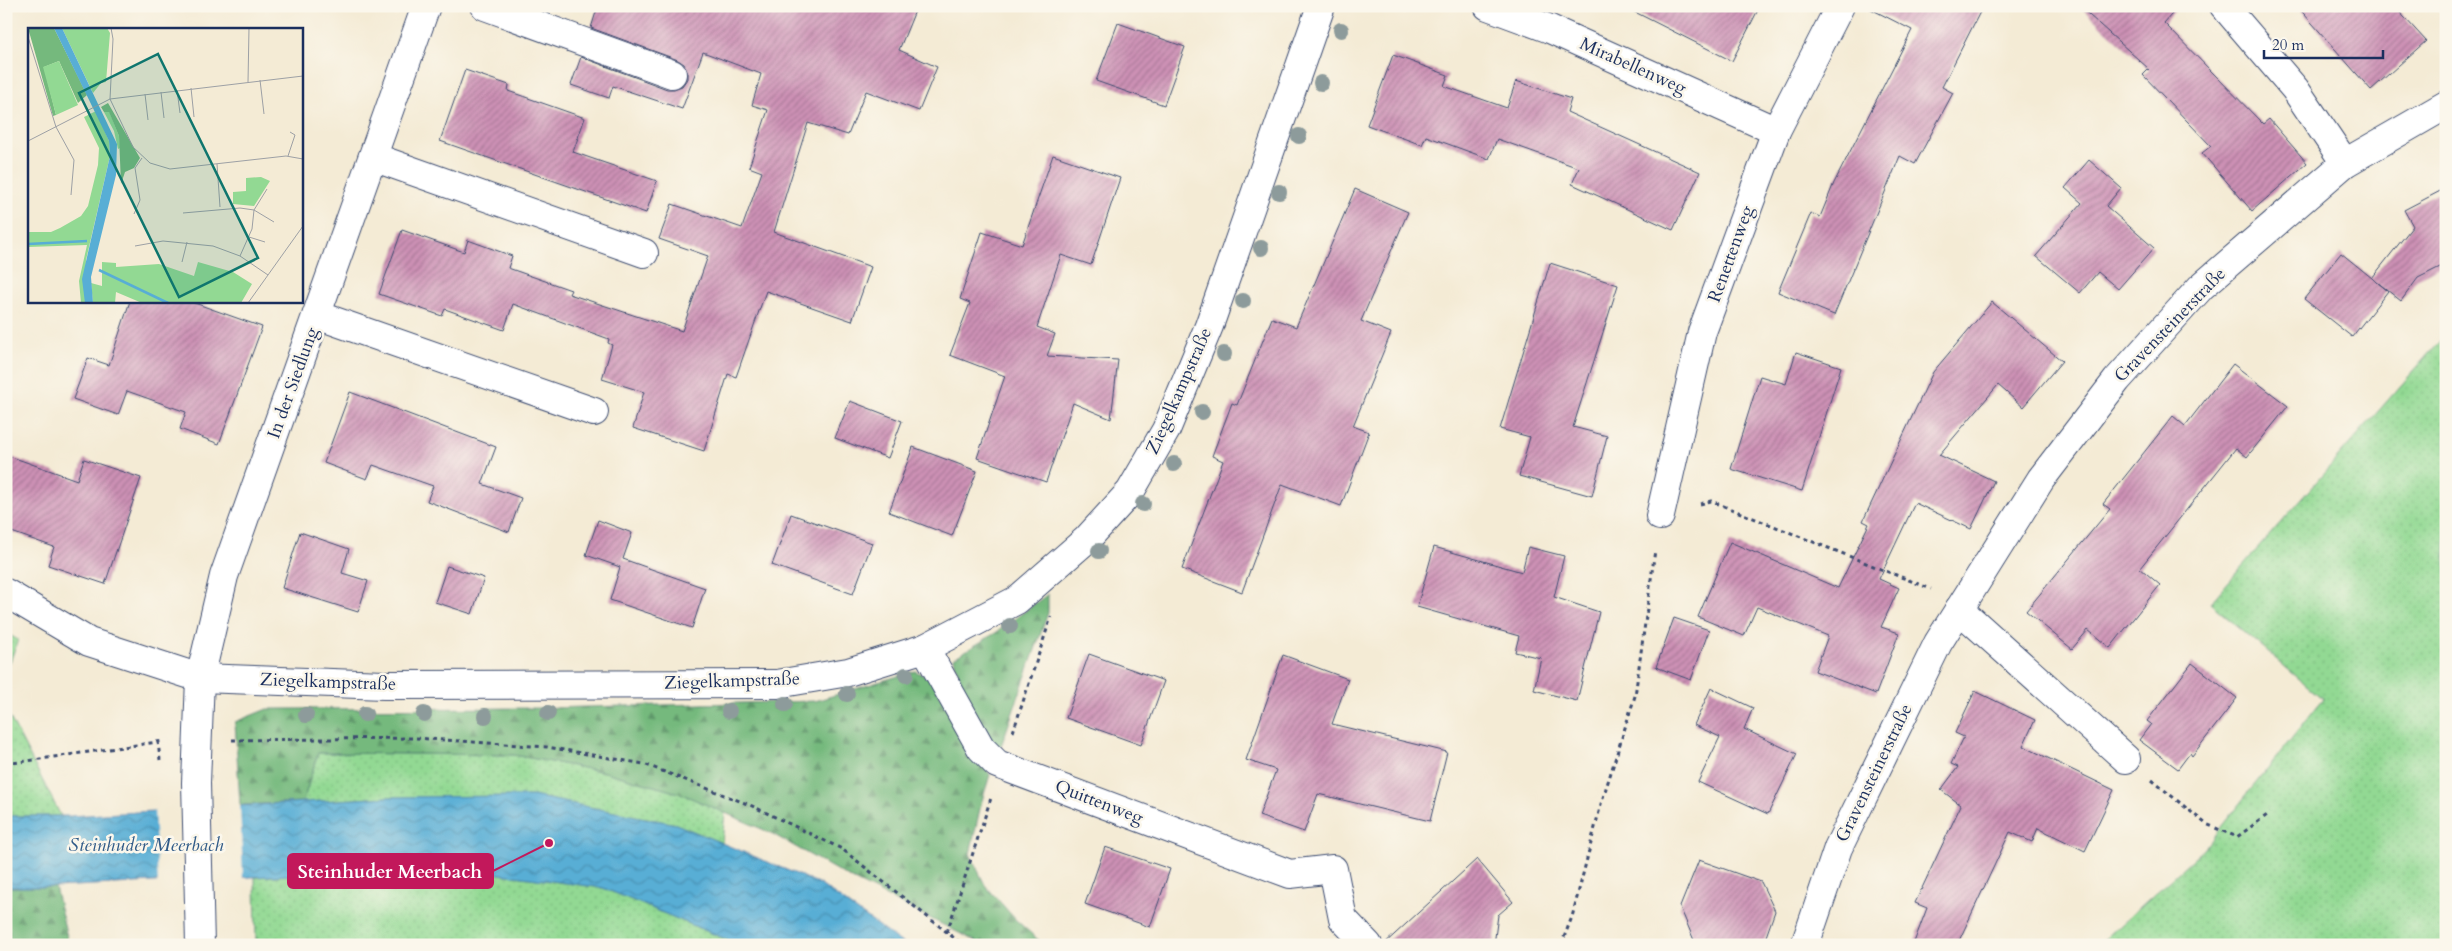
<svg xmlns="http://www.w3.org/2000/svg" width="2452" height="951" font-family="Cardo,serif">
<style>
.grass{fill:url(#grass-dots);stroke:#568478}
.forest{fill:url(#forest-firs);stroke:#48746e}
.water{fill:url(#water-waves);stroke:#3a6e9a}
.pier{fill:#f4ebd5}
.building{fill:url(#building-hatch)}
.lines{fill:none;stroke-linecap:round;stroke-linejoin:round}
.minor-casing{stroke:#3c4b70;stroke-width:30}
.path{stroke:#3c4b70;stroke-width:3;stroke-dasharray:4 4;stroke-linecap:butt}
.minor{stroke:#fff;stroke-width:28}
.tree{fill:#8d9b9b}
.labels{text-anchor:middle;dominant-baseline:central;stroke-width:5;stroke-linejoin:round;paint-order:stroke}
.street-label{font-size:18px;fill:#1b2f5e;stroke:#fbf7ec}
.water-label{font-size:19px;font-style:italic;fill:#305b88;stroke:#fbf7ec}
.inset-river{fill:none;stroke:#58aed5;stroke-width:2.5}
.inset-road{fill:none;stroke:#9da0a5;stroke-width:1}
.view{fill:#0f766e;fill-opacity:0.15;stroke:#0f766e;stroke-width:2.5}
.inset-edge{fill:none;stroke:#1b2f5e;stroke-width:2.5}
.leader{fill:none;stroke:#c2185b;stroke-width:2}
.callout-dot{fill:#c2185b;stroke:#fbf7ec;stroke-width:2}
.callout{fill:#c2185b;stroke:#c2185b;stroke-width:2}
.callout-label{font-size:19px;text-anchor:middle;font-weight:bold;fill:#fff}
</style>
<defs>
<pattern id="grass-dots" width="8" height="8" patternUnits="userSpaceOnUse" patternTransform="scale(1.25)"><rect width="8" height="8" fill="#92d993"/><path d="M2 2h.1M6 6h.1" fill="none" stroke="#7dbb81" stroke-width="1.8" stroke-linecap="round"/></pattern>
<pattern id="forest-firs" width="22" height="20" patternUnits="userSpaceOnUse" patternTransform="scale(1.25)"><rect width="22" height="20" fill="#75b97d"/><path d="M5 1l3.5 6h-7zM16 11l3.5 6h-7z" fill="#5f976a"/></pattern>
<pattern id="water-waves" width="16" height="10" patternUnits="userSpaceOnUse" patternTransform="scale(1.25)"><rect width="16" height="10" fill="#58aed5"/><path d="M0 5q4-4 8 0t8 0" fill="none" stroke="#488eb0"/></pattern>
<pattern id="building-hatch" width="6" height="6" patternUnits="userSpaceOnUse" patternTransform="scale(1.25)"><rect width="6" height="6" fill="#cd91b5"/><path d="M-1 1l2-2M0 6l6-6M5 7l2-2" fill="none" stroke="#a67796"/></pattern>
</defs>
<rect width="100%" height="100%" fill="#fbf7ec"/>
<filter id="ink" filterUnits="userSpaceOnUse"><feTurbulence type="fractalNoise" baseFrequency=".02" numOctaves="2"/><feDisplacementMap in="SourceGraphic" scale="10" xChannelSelector="R" yChannelSelector="G"/><feConvolveMatrix kernelMatrix="1 2 1 2 8 2 1 2 1" color-interpolation-filters="sRGB"/></filter>
<filter id="wash" filterUnits="userSpaceOnUse"><feTurbulence type="fractalNoise" baseFrequency=".0096" numOctaves="4" result="noise"/><feDisplacementMap in="SourceGraphic" scale="20" xChannelSelector="R" yChannelSelector="G"/><feGaussianBlur stdDeviation="1.12" result="paint"/><feColorMatrix in="noise" values="0 0 0 0 0 0 0 0 0 0 0 0 0 0 0 0 0 1.4 0 .05"/><feComposite in="paint" operator="in"/></filter>
<g filter="url(#wash)">
<rect width="100%" height="100%" fill="#f4ebd5"/>
<g class="grass">
<polygon points="2446,334 2446,945 2098,945 2201,852 2323,699 2210,603"/>
<polygon points="6,633 18,640 6,673"/>
<polygon points="6,710 61,816 6,816"/>
<polygon points="318,753 514,755 605,772 682,794 725,813 722,843 676,824 533,796 389,797 303,802"/>
<polygon points="449,867 603,888 740,945 256,945 255,877"/>
</g>
<g class="forest">
<path d="M 1048,594 L 1048,613 L 1000,749 L 997,749 C 979,719 960,693 954,658 L 997,632 Z"/>
<polygon points="915,671 931,679 990,775 981,804 970,854 985,885 1016,920 1044,945 983,945 852,879 771,833 682,794 605,772 514,755 318,753 303,802 240,805 235,722 267,709 547,708 815,701"/>
<polygon points="6,887 55,887 69,945 6,945"/>
</g>
<polygon class="water" points="533,796 676,824 818,883 905,945 740,945 603,888 449,867 55,887 6,887 6,816 70,816 389,797"/>
<polygon class="pier" points="240,804 243,880 158,884 154,809"/>
<g id="blocks">
<g class="building">
<polygon points="598,6 917,6 899,50 937,67 919,111 866,91 848,135 808,123 774,232 871,267 852,321 766,291 736,377 728,374 704,451 633,428 644,392 602,379 612,345 608,343 609,339 513,304 504,330 445,309 442,316 379,294 402,230 464,252 468,240 512,256 508,268 571,290 569,294 682,331 708,256 659,239 672,204 742,228 762,172 749,167 768,110 752,105 761,74 703,52 682,109 613,86 609,98 571,85 581,57 667,89 674,89 682,86 687,79 687,71 684,64 678,60 591,28"/>
<polygon points="1623,6 1760,6 1732,61"/>
<polygon points="1865,6 1983,6 1942,87 1953,93 1915,164 1900,156 1834,315 1778,292 1811,213 1820,217 1834,183 1912,30"/>
<polygon points="2079,6 2179,6 2164,23 2263,124 2269,119 2307,163 2252,211 2202,153 2211,146 2143,75 2149,69"/>
<polygon points="2297,6 2394,6 2426,41 2371,90"/>
<polygon points="1118,23 1185,47 1164,105 1096,81"/>
<polygon points="1393,55 1448,75 1444,86 1507,108 1516,81 1571,99 1567,112 1700,172 1673,230 1572,184 1579,168 1497,139 1489,159 1426,136 1422,145 1367,125"/>
<polygon points="465,70 509,85 508,91 585,118 573,152 657,181 646,213 440,141"/>
<polygon points="1053,155 1120,178 1091,265 1061,255 1037,327 1055,334 1047,356 1118,360 1111,419 1073,403 1046,482 977,458 1005,376 950,355 970,303 960,299 982,232 1022,245"/>
<polygon points="2089,160 2121,188 2106,206 2154,248 2118,289 2098,272 2080,293 2036,256 2082,203 2065,188"/>
<polygon points="2446,188 2446,264 2418,278 2401,301 2372,278 2413,226 2404,210"/>
<polygon points="1355,189 1408,212 1361,321 1391,333 1353,426 1369,432 1341,506 1282,484 1242,592 1182,569 1223,461 1212,456 1232,403 1237,405 1272,318 1296,327"/>
<polygon points="2341,253 2388,291 2352,337 2304,299"/>
<polygon points="1550,263 1618,285 1573,427 1607,436 1592,496 1519,476 1530,437 1500,429"/>
<polygon points="130,301 189,301 262,327 219,444 180,429 186,412 127,391 118,415 73,399 88,358 109,365"/>
<polygon points="1992,302 2062,361 2023,407 1998,385 1939,455 1994,481 1971,529 1915,503 1879,579 1899,588 1881,627 1899,633 1876,694 1815,671 1828,636 1757,607 1744,636 1698,617 1730,542 1838,588 1869,524 1863,521 1933,372"/>
<polygon points="1796,352 1841,367 1802,491 1731,469 1760,376 1786,384"/>
<polygon points="2233,364 2288,406 2247,457 2236,448 2140,568 2160,585 2110,648 2088,630 2072,649 2026,611 2110,509 2103,504 2173,416 2185,426"/>
<polygon points="350,392 496,447 482,484 521,498 509,532 427,501 433,486 373,465 367,479 324,463"/>
<polygon points="850,401 902,421 888,458 835,438"/>
<polygon points="913,447 977,471 952,536 889,512"/>
<polygon points="6,455 77,480 84,459 141,478 105,584 48,565 54,547 6,530"/>
<polygon points="791,514 872,543 853,594 772,565"/>
<polygon points="598,520 632,533 623,559 705,588 692,628 610,600 620,567 586,555"/>
<polygon points="300,532 349,549 342,573 368,581 358,612 282,588"/>
<polygon points="1434,547 1522,572 1528,547 1564,556 1554,597 1599,612 1577,701 1534,690 1541,658 1515,652 1519,636 1417,607"/>
<polygon points="447,566 484,578 472,614 435,602"/>
<polygon points="1674,618 1709,630 1691,680 1656,667"/>
<polygon points="1089,654 1164,681 1141,745 1066,718"/>
<polygon points="1283,655 1348,679 1332,724 1447,752 1430,821 1318,794 1304,832 1259,816 1276,770 1246,760"/>
<polygon points="2192,663 2237,698 2192,756 2190,753 2178,769 2139,740 2151,724 2147,721"/>
<polygon points="1711,688 1753,708 1744,729 1797,754 1768,814 1698,782 1720,737 1694,725"/>
<polygon points="1975,691 2035,720 2023,746 2114,790 2085,851 2038,828 2032,842 2010,832 1957,945 1913,945 1927,908 1915,903 1961,805 1941,790 1958,767 1951,764 1964,737 1955,733"/>
<polygon points="1105,847 1170,869 1150,927 1085,904"/>
<polygon points="1477,859 1513,902 1498,915 1494,945 1383,945"/>
<polygon points="1699,860 1761,882 1775,911 1763,945 1696,945 1680,907"/>
</g>
</g>
</g>
<g filter="url(#ink)">
<use href="#blocks" fill-opacity="0" stroke="#3c4b70" stroke-width="1"/>
<g class="lines">
<defs>
<g id="minor">
<polyline points="485,6 672,74"/>
<polyline points="1488,6 1550,29 1776,131"/>
<polyline points="2224,6 2295,89 2345,163"/>
<polyline points="373,157 644,253"/>
<polyline points="317,315 594,412"/>
<polyline points="1660,516 1702,332 1776,131 1840,6"/>
<polyline points="6,593 89,642 200,678 384,685 777,684 848,672 925,648 1017,600 1087,539 1130,492 1166,430 1209,326 1321,6"/>
<polyline points="1959,609 2126,759"/>
<polyline points="925,648 981,748 997,764 1290,874 1333,869 1343,919 1368,945"/>
<polyline points="200,945 196,783 200,678 224,576 426,6"/>
<polyline points="1805,945 1838,848 1938,643 2041,479 2117,380 2201,287 2345,163 2446,105"/>
</g>
</defs>
<use href="#minor" class="minor-casing"/>
<g class="path">
<polyline points="1700,504 1711,501 1931,589"/>
<polyline points="1013,732 1051,617"/>
<polyline points="232,740 415,738 547,747 644,764 750,805 842,849 963,945"/>
<polyline points="158,741 160,760"/>
<polyline points="6,764 164,741"/>
<polyline points="2152,780 2206,824 2237,837 2270,813"/>
<polyline points="947,932 991,798"/>
<polyline points="1561,945 1572,917 1601,804 1635,696 1655,550"/>
</g>
<use href="#minor" class="minor"/>
</g>
<g class="tree">
<circle cx="1341" cy="30" r="8"/>
<circle cx="1321" cy="83" r="8"/>
<circle cx="1299" cy="136" r="8"/>
<circle cx="1279" cy="192" r="8"/>
<circle cx="1261" cy="248" r="8"/>
<circle cx="1243" cy="301" r="8"/>
<circle cx="1224" cy="354" r="8"/>
<circle cx="1202" cy="412" r="8"/>
<circle cx="1174" cy="464" r="8"/>
<circle cx="1143" cy="504" r="8"/>
<circle cx="1099" cy="551" r="8"/>
<circle cx="1010" cy="626" r="8"/>
<circle cx="906" cy="675" r="8"/>
<circle cx="847" cy="694" r="8"/>
<circle cx="785" cy="704" r="8"/>
<circle cx="729" cy="711" r="8"/>
<circle cx="548" cy="713" r="8"/>
<circle cx="365" cy="714" r="8"/>
<circle cx="424" cy="714" r="8"/>
<circle cx="306" cy="715" r="8"/>
<circle cx="485" cy="716" r="8"/>
</g>
</g>
<g class="labels">
<g class="street-label">
<text transform="translate(1633 66) rotate(24)">Mirabellenweg</text>
<text transform="translate(1731 254) rotate(-70)">Renettenweg</text>
<text transform="translate(2170 325) rotate(-46)">Gravensteinerstraße</text>
<text transform="translate(293 383) rotate(-70)">In der Siedlung</text>
<text transform="translate(1179 391) rotate(-66)">Ziegelkampstraße</text>
<text transform="translate(732 681) rotate(-2)">Ziegelkampstraße</text>
<text transform="translate(328 682) rotate(2)">Ziegelkampstraße</text>
<text transform="translate(1874 773) rotate(-64)">Gravensteinerstraße</text>
<text transform="translate(1099 802) rotate(21)">Quittenweg</text>
</g>
<g class="water-label">
<text x="146" y="845">Steinhuder Meerbach</text>
</g>
</g>
<g transform="translate(28 28)">
<rect width="275" height="275" fill="#f4ebd5"/>
<path d="M 34,0 L 79,0 L 82,5 L 78,54 L 73,55 L 65,65 ZM 68,83 L 81,113 L 82,128 L 58,232 L 57,275 L 53,275 L 51,253 L 59,217 L 0,219 L 0,204 L 23,204 L 32,200 L 53,188 L 60,178 L 70,137 L 71,120 L 56,89 ZM 81,83 L 91,108 L 92,120 L 90,121 L 86,103 L 76,84 ZM 233,149 L 242,153 L 226,178 L 205,176 L 205,164 L 218,163 L 218,150 ZM 74,234 L 88,235 L 88,239 L 131,236 L 166,248 L 170,234 L 205,244 L 224,256 L 213,275 L 114,275 L 88,264 L 87,275 L 65,275 L 63,255 L 74,258 Z" fill="#92d993"/>
<path d="M 0,0 L 26,0 L 59,67 L 50,75 L 31,33 L 16,39 L 28,87 L 25,88 ZM 80,75 L 112,130 L 106,140 L 97,144 L 93,156 L 91,108 L 81,84 L 76,84 L 73,79 Z" fill="#75b97d"/>
<path d="M 31,33 L 50,77 L 28,87 L 15,39 Z" fill="#92d993"/>
<path d="M 26,0 L 34,0 L 89,116 L 88,147 L 63,249 L 65,275 L 57,275 L 54,251 L 82,128 L 81,113 Z" fill="#58aed5"/>
<path class="inset-river" d="M 0,216 L 59,213M 71,242 L 140,275"/>
<path class="inset-road" d="M 83,0 L 85,11 L 82,71 L 105,119 L 122,135 L 142,141 L 258,128 L 275,131M 0,9 L 28,99 L 46,132 L 43,167M 232,52 L 236,86M 220,54 L 221,0M 163,60 L 166,89M 149,62 L 152,85M 133,64 L 136,90M 117,66 L 120,92M 0,113 L 82,71 L 275,48M 260,128 L 267,107 L 262,104M 189,136 L 192,179M 226,182 L 239,161M 155,185 L 212,180 L 226,182 L 246,194M 106,186 L 112,172 L 107,140 L 114,130M 221,209 L 237,214M 107,218 L 135,213 L 185,218 L 212,228 L 240,247M 212,228 L 224,201 L 226,182M 154,234 L 159,214M 220,275 L 275,198"/>
<path class="view" d="M 130,26 L 230,230 L 151,269 L 51,65 Z"/>
<rect width="275" height="275" class="inset-edge"/>
</g>
<path class="leader" d="M549 843L493 871"/>
<circle class="callout-dot" cx="549" cy="843" r="5"/>
<rect class="callout" x="288" y="854" width="205" height="34" rx="5"/>
<g class="callout-label">
<text x="390" y="878">Steinhuder Meerbach</text>
</g>
<rect width="2452" height="951" fill="none" stroke="#fbf7ec" stroke-width="25"/>
<path d="M2264 50v8h119v-8" fill="none" stroke="#1b2f5e" stroke-width="2.5"/>
<text x="2272" y="50" font-size="15" fill="#1b2f5e" stroke="#fbf7ec" stroke-width="4" paint-order="stroke">20 m</text>
</svg>
